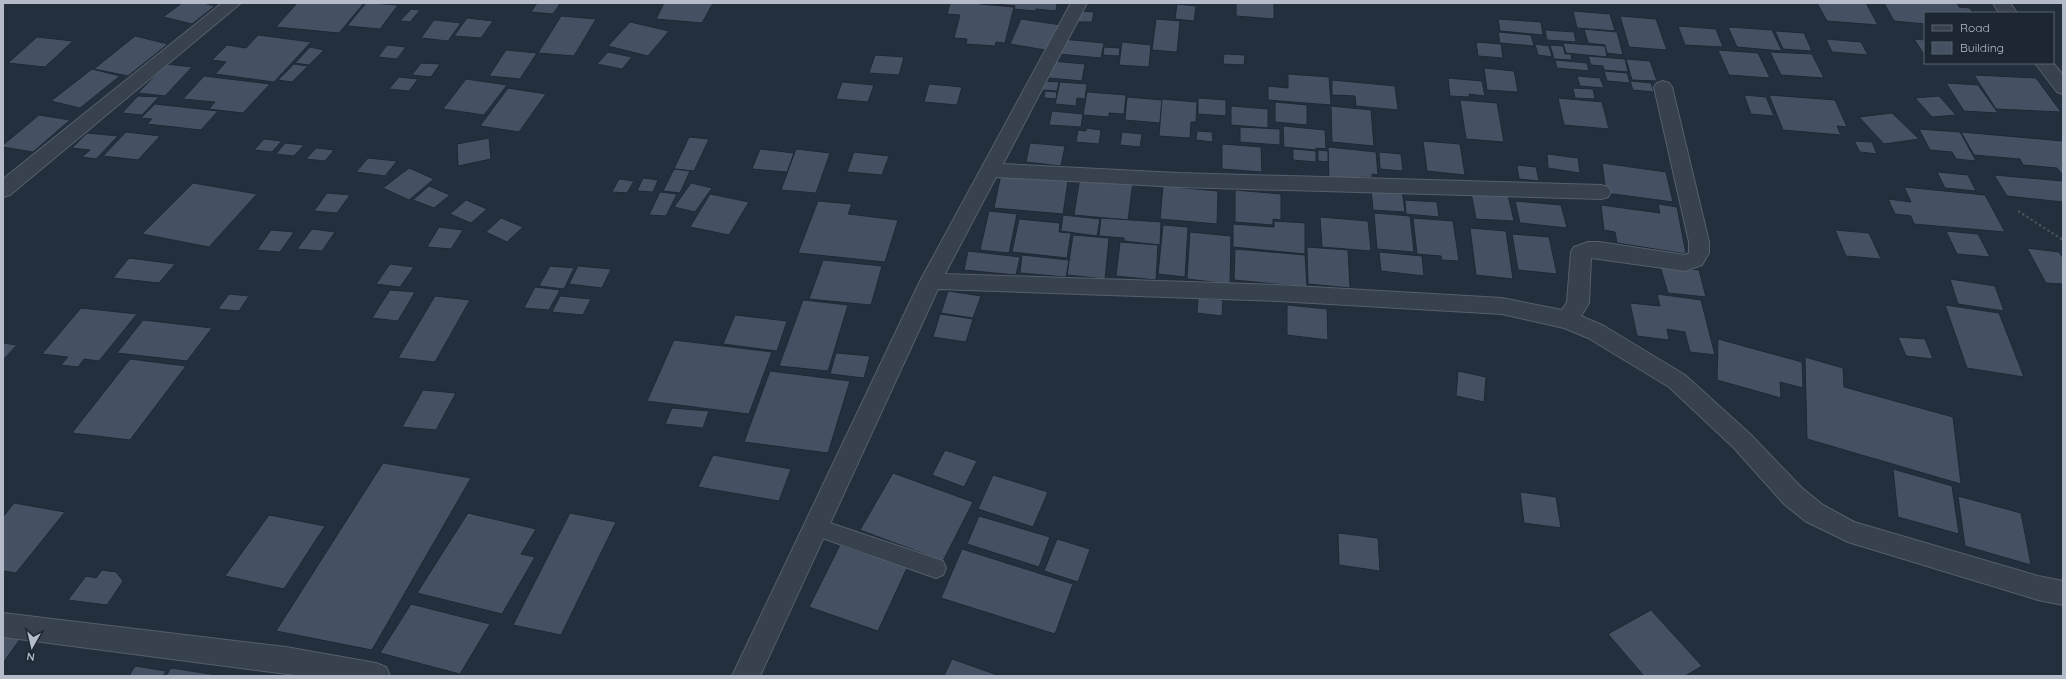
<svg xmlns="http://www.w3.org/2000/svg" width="2066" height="679" font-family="Quicksand,sans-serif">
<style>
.building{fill:#455162;stroke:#1f2835}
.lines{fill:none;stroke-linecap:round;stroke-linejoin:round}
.service-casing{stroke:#565f6c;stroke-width:2}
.minor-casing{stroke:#565f6c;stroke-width:2}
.path{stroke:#44595c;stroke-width:2;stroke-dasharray:2.5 2.5;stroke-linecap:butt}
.service{fill:#38414e;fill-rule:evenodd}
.minor{fill:#38414e;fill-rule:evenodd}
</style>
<rect width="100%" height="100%" fill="#242f3e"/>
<g class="building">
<polygon points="182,3 203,3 215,6 192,24 163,17"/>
<polygon points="297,3 364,3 339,33 276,27"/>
<polygon points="366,3 371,3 398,5 380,29 347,26"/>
<polygon points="537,3 554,3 560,4 553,14 531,12"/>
<polygon points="664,3 713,3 702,23 656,19"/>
<polygon points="950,3 980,3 980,4 1014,7 1005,43 996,42 995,46 966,44 967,39 954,38 960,15 947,14"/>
<polygon points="986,3 1057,3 1056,11 1036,9 1035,11 1014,9 1015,6"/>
<polygon points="1236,3 1274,3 1274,19 1236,16"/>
<polygon points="1817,3 1866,3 1878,25 1827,21"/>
<polygon points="1884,3 1957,3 1959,7 1970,8 1973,13 1925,13 1925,24 1894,21"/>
<polygon points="1177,4 1196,6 1194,21 1175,19"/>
<polygon points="411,9 420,10 410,22 400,21"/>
<polygon points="1079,11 1094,12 1092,22 1077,22"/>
<polygon points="1573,11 1610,14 1615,31 1577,28"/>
<polygon points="561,16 596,19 574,56 538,53"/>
<polygon points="1620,16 1656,19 1667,50 1629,47"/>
<polygon points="467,18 493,21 481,38 454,36"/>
<polygon points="1021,19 1061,25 1051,51 1010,44"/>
<polygon points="1156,19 1180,21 1177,52 1152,50"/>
<polygon points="1498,19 1541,22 1543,35 1500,31"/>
<polygon points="434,20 461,23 448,41 421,38"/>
<polygon points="630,22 669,31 648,56 608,46"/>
<polygon points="1678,26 1716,29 1723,47 1685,45"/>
<polygon points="1728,27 1772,30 1782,51 1737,47"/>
<polygon points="1584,29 1617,32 1623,55 1607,53 1605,45 1588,43"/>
<polygon points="1545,30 1574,32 1576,42 1547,40"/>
<polygon points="1775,31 1804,33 1812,51 1783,49"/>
<polygon points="1498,32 1531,35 1534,46 1500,43"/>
<polygon points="258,35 311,42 274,82 215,74 226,62 212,60 227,45 246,48"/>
<polygon points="135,36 168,44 128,76 94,69"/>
<polygon points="37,37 73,41 45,67 8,63"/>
<polygon points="1062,39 1104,43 1101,58 1059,54"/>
<polygon points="1826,39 1861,42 1868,55 1832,52"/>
<polygon points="1914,39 1925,40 1925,56"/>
<polygon points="1122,42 1151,45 1149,67 1119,65"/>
<polygon points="1476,42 1501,44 1503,58 1478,56"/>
<polygon points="1563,43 1605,46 1607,57 1566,53"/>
<polygon points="1535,44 1549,46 1552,57 1538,55"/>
<polygon points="387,45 406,47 397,59 378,57"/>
<polygon points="1550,45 1563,46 1565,54 1571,54 1572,60 1554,59"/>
<polygon points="310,47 324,50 309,65 295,63"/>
<polygon points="1104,47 1120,48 1119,56 1103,55"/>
<polygon points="506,50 537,53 520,79 489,76"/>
<polygon points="1718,50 1758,53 1770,78 1729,75"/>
<polygon points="608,52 632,57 622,69 597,64"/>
<polygon points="1770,52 1812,54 1824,78 1781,75"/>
<polygon points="1224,54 1245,55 1244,65 1223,64"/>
<polygon points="875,55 904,57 899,75 869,73"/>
<polygon points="1588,56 1625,59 1628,72 1604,70 1603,66 1591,65"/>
<polygon points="1626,59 1650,61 1657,81 1632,80"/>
<polygon points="1555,60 1587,63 1589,71 1557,68"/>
<polygon points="1052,61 1085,64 1082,81 1049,78"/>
<polygon points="421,63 440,64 431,77 412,75"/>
<polygon points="166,64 192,67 165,96 138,93"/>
<polygon points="294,64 308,66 292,82 278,80"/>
<polygon points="1484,68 1514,71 1518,92 1487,90"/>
<polygon points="92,69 120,76 80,108 51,101"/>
<polygon points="1604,71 1627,73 1630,83 1607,81"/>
<polygon points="1288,74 1329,77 1331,105 1268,100 1268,86 1288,88"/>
<polygon points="1974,75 2036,78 2061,112 1996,109"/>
<polygon points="204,76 270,84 243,113 209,109 215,102 183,99"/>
<polygon points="1577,76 1600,78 1604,88 1580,86"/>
<polygon points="399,77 418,79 409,91 389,89"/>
<polygon points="1448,78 1482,81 1485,96 1469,94 1470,97 1450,96"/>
<polygon points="466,79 507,85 484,115 443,109"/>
<polygon points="1332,80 1395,86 1398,110 1356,106 1355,96 1332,95"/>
<polygon points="1042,81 1059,82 1057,91 1041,90"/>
<polygon points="1630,81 1651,83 1654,92 1633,90"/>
<polygon points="842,82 874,85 868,102 836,99"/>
<polygon points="1060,82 1087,84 1085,99 1077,98 1076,106 1055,104"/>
<polygon points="1946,83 1978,85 1998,113 1964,111"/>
<polygon points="929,84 962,87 957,105 924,102"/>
<polygon points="508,88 546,94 519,132 480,126"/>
<polygon points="1573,88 1593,89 1595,99 1575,98"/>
<polygon points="1045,91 1057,92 1056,99 1044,98"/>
<polygon points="1087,92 1126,95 1124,114 1109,113 1109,117 1083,115"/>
<polygon points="1744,95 1766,97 1774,116 1751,114"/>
<polygon points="1769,95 1835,100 1847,127 1837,126 1841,135 1783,130"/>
<polygon points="138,96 159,97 142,115 122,113"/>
<polygon points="1939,96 1956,115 1932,117 1915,98"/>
<polygon points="1127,97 1162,100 1160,123 1125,120"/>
<polygon points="1198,98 1226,100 1226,116 1198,114"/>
<polygon points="1558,98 1602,102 1609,129 1564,125"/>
<polygon points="1162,99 1197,102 1196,122 1191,122 1190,138 1159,136"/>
<polygon points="1460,100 1497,103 1504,142 1466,139"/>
<polygon points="1275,102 1307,105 1307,125 1275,122"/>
<polygon points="155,104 218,111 201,130 147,124 152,119 141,118"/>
<polygon points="1231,106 1268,109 1268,128 1231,125"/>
<polygon points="1331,106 1371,110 1374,146 1332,142"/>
<polygon points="1052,111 1083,114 1081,127 1049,125"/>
<polygon points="1892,113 1919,139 1884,144 1859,117"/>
<polygon points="39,115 70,120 33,152 3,147 3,145"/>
<polygon points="1283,126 1325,130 1326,149 1316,148 1316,150 1284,147"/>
<polygon points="1240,127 1280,129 1280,145 1240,142"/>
<polygon points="1086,128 1101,130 1099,144 1076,142 1078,130 1086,131"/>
<polygon points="1919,129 1960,132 1976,161 1956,159 1952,152 1930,150"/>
<polygon points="1197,131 1212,132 1213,142 1196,140"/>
<polygon points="126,132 160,136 138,160 103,156"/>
<polygon points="1122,132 1142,134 1140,147 1120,145"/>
<polygon points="1961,132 2063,141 2063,175 2057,168 2023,165 2020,159 1974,155"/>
<polygon points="87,133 118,136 96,159 82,157 90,150 72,148"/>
<polygon points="689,137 709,139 694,171 674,169"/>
<polygon points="489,138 491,159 458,166 457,144"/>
<polygon points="264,139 282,141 272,152 254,150"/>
<polygon points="1423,141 1460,144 1465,175 1427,171"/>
<polygon points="1854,141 1872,142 1877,154 1860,152"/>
<polygon points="285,143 304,145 294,156 276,154"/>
<polygon points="1030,143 1065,146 1061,166 1026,162"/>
<polygon points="1222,144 1261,147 1262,172 1222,169"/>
<polygon points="1328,147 1376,152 1378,175 1372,174 1372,178 1361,177 1361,182 1329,179"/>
<polygon points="316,148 334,150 325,161 306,159"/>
<polygon points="760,149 794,153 787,172 752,169"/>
<polygon points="796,149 830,153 816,193 781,190"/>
<polygon points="1293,149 1316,151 1316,162 1293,160"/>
<polygon points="1318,150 1328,151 1328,162 1318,161"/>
<polygon points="854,152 889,156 882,175 847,172"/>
<polygon points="1379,152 1401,154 1403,171 1380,169"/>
<polygon points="1547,154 1578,158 1580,173 1548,168"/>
<polygon points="368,158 397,161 385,176 356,172"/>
<polygon points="1602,163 1666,172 1673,202 1606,193"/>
<polygon points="1517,165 1536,167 1539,181 1519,179"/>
<polygon points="409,168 434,179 409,200 383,188"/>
<polygon points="674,169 690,171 680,193 663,191"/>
<polygon points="1937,172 1968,175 1976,191 1945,188"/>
<polygon points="1001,174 1068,181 1063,214 994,208"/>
<polygon points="1994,175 2063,181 2063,202 2007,196"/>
<polygon points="1080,177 1133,182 1128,220 1074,215"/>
<polygon points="643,178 658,180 653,192 637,191"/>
<polygon points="619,179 634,181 627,193 612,192"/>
<polygon points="193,183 257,194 209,247 142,234"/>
<polygon points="691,183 712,188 695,212 674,207"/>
<polygon points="429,186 450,195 434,208 413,200"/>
<polygon points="1163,186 1218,191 1217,224 1160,219"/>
<polygon points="1904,187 1985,195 2005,232 1914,224 1911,216 1895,214 1888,199 1911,202"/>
<polygon points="1371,188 1402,190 1405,212 1373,210"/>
<polygon points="1235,190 1281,194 1281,220 1273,219 1273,225 1235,222"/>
<polygon points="660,192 677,194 666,216 649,215"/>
<polygon points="1471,192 1508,195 1514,221 1476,219"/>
<polygon points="327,193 350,195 337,213 314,211"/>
<polygon points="710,194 749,202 729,235 690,227"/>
<polygon points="466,200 487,209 471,223 450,214"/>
<polygon points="1405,200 1437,202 1439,217 1406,214"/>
<polygon points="818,201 852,204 848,214 898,220 885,262 798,253"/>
<polygon points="1515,201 1561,205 1567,228 1520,223"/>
<polygon points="1658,204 1677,207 1686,254 1617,243 1615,232 1604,230 1601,205 1660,213"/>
<polygon points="989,211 1017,214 1009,253 980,250"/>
<polygon points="1374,213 1410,216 1414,252 1377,249"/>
<polygon points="1063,215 1100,219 1097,236 1061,231"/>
<polygon points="1320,217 1368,221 1371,251 1322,247"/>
<polygon points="501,218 523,227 507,242 486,232"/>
<polygon points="1101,218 1161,222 1160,245 1124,241 1124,238 1099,236"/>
<polygon points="1413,218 1453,221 1459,261 1442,260 1441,256 1417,254"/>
<polygon points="1019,219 1060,223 1059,232 1071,233 1067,258 1012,252"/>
<polygon points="1274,221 1305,223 1305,254 1233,247 1233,224 1274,227"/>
<polygon points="1163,225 1188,227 1185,277 1158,274"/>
<polygon points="439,227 463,230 451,249 427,247"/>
<polygon points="1470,228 1506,231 1513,279 1476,275"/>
<polygon points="312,229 335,232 322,251 297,249"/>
<polygon points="271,230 294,232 280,252 257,250"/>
<polygon points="1835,230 1869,233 1881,259 1846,256"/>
<polygon points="1946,231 1978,234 1990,257 1957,254"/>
<polygon points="1190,232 1231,236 1230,284 1187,279"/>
<polygon points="1512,234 1549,237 1557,274 1518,270"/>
<polygon points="1073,235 1109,238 1105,279 1067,275"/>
<polygon points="1120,242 1158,245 1156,280 1116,276"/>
<polygon points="1307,247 1348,250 1350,288 1308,284"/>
<polygon points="2027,248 2059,252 2063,258 2063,284 2046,283"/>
<polygon points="1235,249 1305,255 1307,287 1234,280"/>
<polygon points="968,251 1020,257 1016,275 964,270"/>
<polygon points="1379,252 1422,256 1424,276 1381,271"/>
<polygon points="1022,255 1069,260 1066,277 1020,273"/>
<polygon points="129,258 175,264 159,283 113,278"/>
<polygon points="823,260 882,266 871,305 809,299"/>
<polygon points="390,264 414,267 400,287 376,284"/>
<polygon points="550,266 574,268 564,289 539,286"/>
<polygon points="578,266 611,269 602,288 569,284"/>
<polygon points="1660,266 1699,270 1706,297 1668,293"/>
<polygon points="1950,279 1995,286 2004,311 1958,304"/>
<polygon points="535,287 560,290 549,310 524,308"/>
<polygon points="390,290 415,292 398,321 372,318"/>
<polygon points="948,291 981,296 973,318 941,313"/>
<polygon points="229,294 249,296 239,311 218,309"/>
<polygon points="1657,294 1701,300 1715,355 1690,352 1685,332 1667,329 1669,340 1637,336 1630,303 1660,306"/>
<polygon points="435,296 470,300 435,362 398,358"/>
<polygon points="560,296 591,299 583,315 552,312"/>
<polygon points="1198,298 1223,300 1222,316 1197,313"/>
<polygon points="803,300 848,305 828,371 779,366"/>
<polygon points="1287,305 1327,309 1328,340 1287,335"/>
<polygon points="1945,305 1999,313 2024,377 1967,368"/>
<polygon points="81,308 137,314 99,361 84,359 78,367 61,365 68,357 42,354"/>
<polygon points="940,314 973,319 966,342 933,337"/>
<polygon points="735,315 787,321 777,351 723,344"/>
<polygon points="143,320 212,328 187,361 117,353"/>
<polygon points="1898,337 1925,339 1933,359 1906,356"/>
<polygon points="1718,339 1802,362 1803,388 1780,382 1781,398 1717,380"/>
<polygon points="674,340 772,352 749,414 647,401"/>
<polygon points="3,343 17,345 3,360"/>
<polygon points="836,353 870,356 864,378 830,374"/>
<polygon points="1805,357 1843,368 1844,387 1953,417 1961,484 1807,439"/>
<polygon points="130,359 186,366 130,440 72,433"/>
<polygon points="770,371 850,381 828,453 744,442"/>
<polygon points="1458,371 1486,377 1484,402 1456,396"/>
<polygon points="423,390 456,393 436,430 402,427"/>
<polygon points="672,408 709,411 703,428 665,424"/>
<polygon points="945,450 977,461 964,487 932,475"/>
<polygon points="713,455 791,469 779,501 698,487"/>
<polygon points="383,463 471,478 372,650 276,631"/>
<polygon points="1893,469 1952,486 1959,534 1898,517"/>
<polygon points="893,473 973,502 943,561 860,530"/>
<polygon points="993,475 1048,492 1033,527 978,509"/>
<polygon points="1520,492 1556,497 1561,528 1524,523"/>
<polygon points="1958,496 2021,513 2031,565 1965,546"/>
<polygon points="14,503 65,512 16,573 3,571 3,517"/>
<polygon points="468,513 536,529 521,554 535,557 502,614 417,593"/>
<polygon points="570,513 616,522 561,635 513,625"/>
<polygon points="269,515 325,526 284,589 225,576"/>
<polygon points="979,516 1050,537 1039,567 967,544"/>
<polygon points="1338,533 1378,538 1380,571 1339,565"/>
<polygon points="1057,539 1090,549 1078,582 1044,571"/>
<polygon points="840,545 907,568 878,631 809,607"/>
<polygon points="962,549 1073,584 1055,634 941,598"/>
<polygon points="102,570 116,572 123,581 107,605 68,600 86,576 96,578"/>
<polygon points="411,604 490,624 460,674 380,653"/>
<polygon points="1651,610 1702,666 1685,676 1644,676 1608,634"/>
<polygon points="3,632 23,635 3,663"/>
<polygon points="952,659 1000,676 944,676"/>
<polygon points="135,666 166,671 163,676 129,676"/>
<polygon points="171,668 223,676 166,676"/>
</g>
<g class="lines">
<defs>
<polygon id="service" points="815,518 943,561 946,568 943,575 936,578 808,533 805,527 808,521"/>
<g id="minor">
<polygon points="222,3 241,3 10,195 3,197 3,179"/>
<polygon points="1071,3 1087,3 1003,164 1178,173 1601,185 1608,187 1611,192 1608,197 1601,199 1178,187 996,177 945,274 1278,285 1502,298 1562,310 1567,302 1571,252 1574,247 1588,242 1599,242 1685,255 1689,253 1689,242 1654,87 1657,83 1663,81 1669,83 1672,87 1709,242 1709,253 1702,265 1685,271 1591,258 1589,303 1581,316 1604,326 1685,375 1750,434 1802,488 1823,505 1854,522 2038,576 2063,581 2063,605 2038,600 1848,542 1805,521 1784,504 1734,448 1669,387 1588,338 1564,328 1502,314 1278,301 938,289 760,676 732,676 920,281"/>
<polygon points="1993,3 2010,3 2017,13 1999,13"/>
<polygon points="2035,63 2053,63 2063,75 2063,94 2057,92"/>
<polygon points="3,613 286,647 376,663 386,667 390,676 303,676 3,637"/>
</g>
</defs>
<use href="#service" class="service-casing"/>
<use href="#minor" class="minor-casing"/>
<polyline class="path" points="2018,211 2063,240"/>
<use href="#service" class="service"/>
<use href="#minor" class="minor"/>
</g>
<rect width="2066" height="679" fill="none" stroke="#b4bcc9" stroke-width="8"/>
<rect x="1924" y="12" width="130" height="52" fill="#1d2633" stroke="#59626f"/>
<rect x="1932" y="25" width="20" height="6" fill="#38414e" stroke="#59626f"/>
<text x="1960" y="32" font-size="12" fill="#b4bcc9">Road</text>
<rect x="1932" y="42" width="20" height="12" fill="#455162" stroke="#59626f"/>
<text x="1960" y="52" font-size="12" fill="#b4bcc9">Building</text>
<g transform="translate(32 647) rotate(188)" stroke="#1d2633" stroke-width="3" paint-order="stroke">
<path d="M0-3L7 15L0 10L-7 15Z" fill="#b4bcc9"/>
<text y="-6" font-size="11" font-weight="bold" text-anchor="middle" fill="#b4bcc9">N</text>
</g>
</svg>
